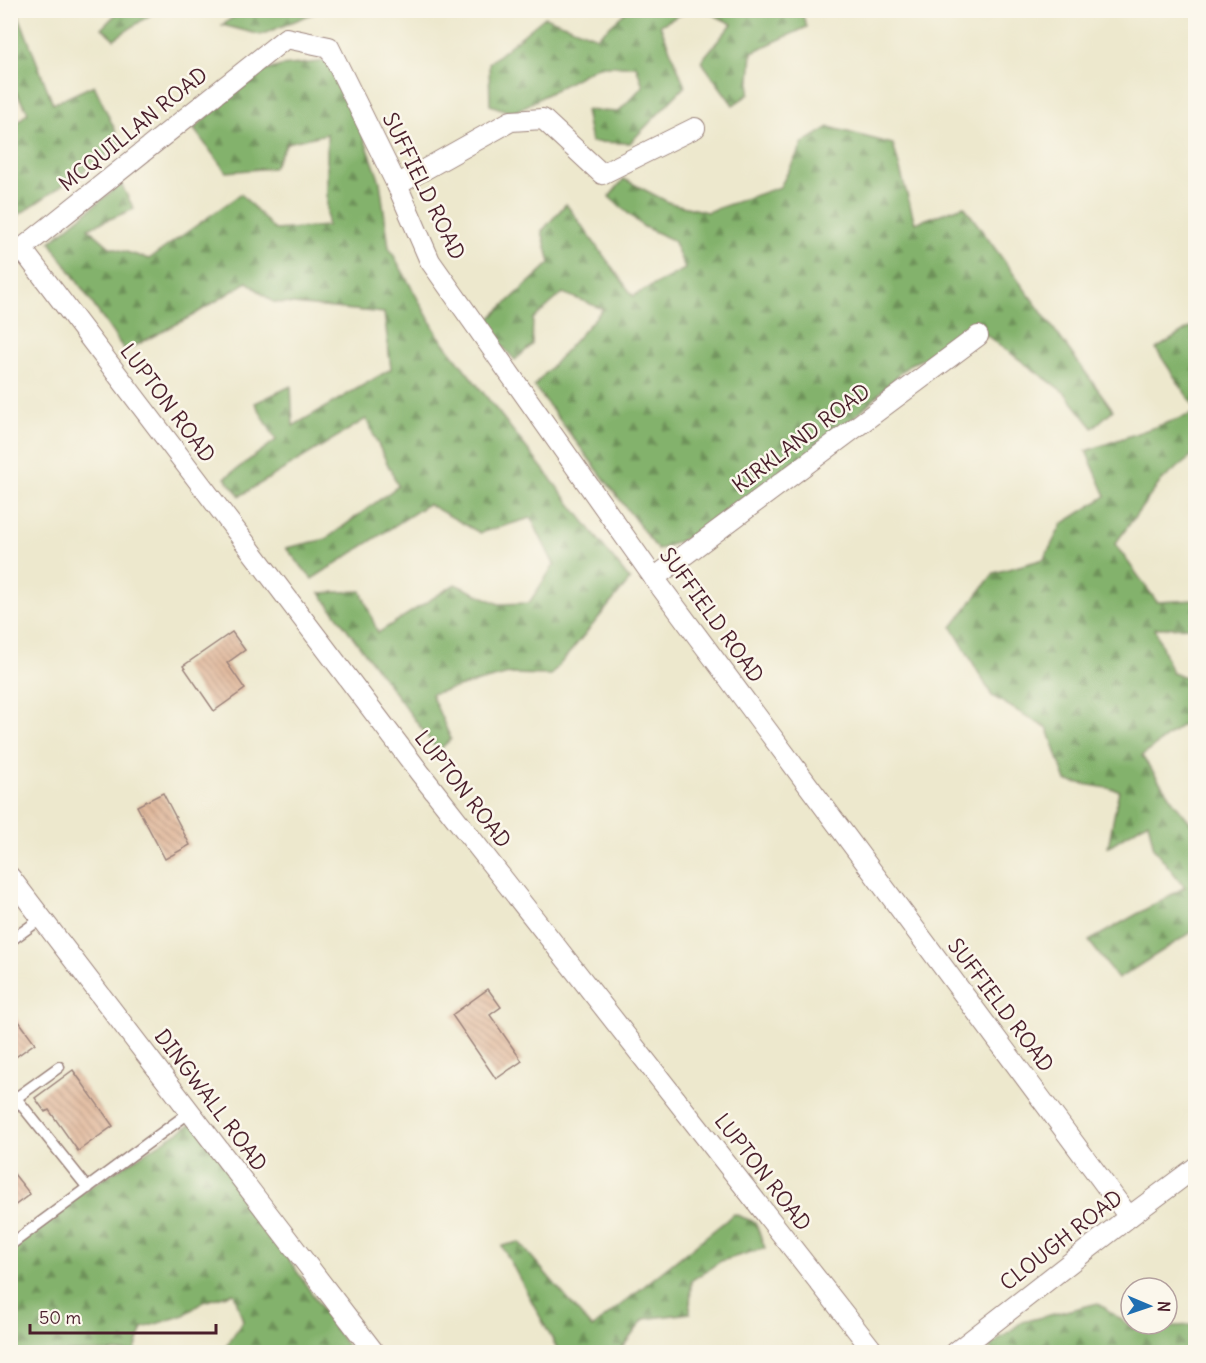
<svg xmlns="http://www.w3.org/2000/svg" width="1206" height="1363" font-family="Delius,sans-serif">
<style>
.forest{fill:url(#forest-firs);stroke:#66684c;stroke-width:1.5}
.building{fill:url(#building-back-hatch)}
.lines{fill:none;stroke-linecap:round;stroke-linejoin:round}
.lane-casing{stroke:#9c847c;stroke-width:13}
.street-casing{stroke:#9c847c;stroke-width:22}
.lane{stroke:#fff;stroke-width:10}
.street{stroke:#fff;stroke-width:20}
.labels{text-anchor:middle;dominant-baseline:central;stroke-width:5;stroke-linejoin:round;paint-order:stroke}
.street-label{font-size:21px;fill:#4a1f2b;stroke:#fbf7ec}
</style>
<defs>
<pattern id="forest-firs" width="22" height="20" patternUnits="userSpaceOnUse" patternTransform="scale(1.5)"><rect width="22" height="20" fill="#83b26c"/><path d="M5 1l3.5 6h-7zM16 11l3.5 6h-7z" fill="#6d9059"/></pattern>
<pattern id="building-back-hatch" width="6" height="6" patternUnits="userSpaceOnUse" patternTransform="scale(1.5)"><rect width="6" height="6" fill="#e0b89b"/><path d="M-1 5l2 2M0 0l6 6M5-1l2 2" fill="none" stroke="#b8957f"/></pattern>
</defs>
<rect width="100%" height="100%" fill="#fbf7ec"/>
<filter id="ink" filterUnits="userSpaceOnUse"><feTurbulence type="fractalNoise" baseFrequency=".0167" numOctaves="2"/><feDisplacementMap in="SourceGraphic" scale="12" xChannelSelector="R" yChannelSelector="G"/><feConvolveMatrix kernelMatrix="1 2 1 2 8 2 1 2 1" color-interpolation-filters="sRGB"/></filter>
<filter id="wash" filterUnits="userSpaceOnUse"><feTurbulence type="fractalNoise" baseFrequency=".008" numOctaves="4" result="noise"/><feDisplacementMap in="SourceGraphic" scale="24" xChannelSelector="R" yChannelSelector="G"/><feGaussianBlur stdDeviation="1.35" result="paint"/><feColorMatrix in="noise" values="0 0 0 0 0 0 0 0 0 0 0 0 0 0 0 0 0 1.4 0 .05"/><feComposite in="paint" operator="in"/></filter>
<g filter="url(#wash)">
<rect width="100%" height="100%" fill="#ede8cd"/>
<g class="forest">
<polygon points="11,10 17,11 53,104 94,85 122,145 11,220 11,129 28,112 11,84"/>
<polygon points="120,10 156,10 156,11 114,39 102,28"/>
<polygon points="242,11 242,10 319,11 261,35 222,25"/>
<polygon points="627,11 688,11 660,25 685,86 630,143 591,142 585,110 618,112 643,86 636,66 598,66 513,113 490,105 489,63 545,17 597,37"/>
<polygon points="706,11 801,11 807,27 752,52 749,94 733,105 701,61 732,24"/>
<polygon points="336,60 380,182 389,247 438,335 630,580 551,675 509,674 431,694 451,739 438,751 320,593 361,591 378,633 455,584 499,604 529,603 554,565 531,518 480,533 428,504 312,579 286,548 326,539 398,486 366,419 240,496 225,478 276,440 255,403 291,386 293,426 391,369 384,313 273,302 247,282 192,316 125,351 50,242 121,184 134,209 88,228 110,247 149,259 241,194 275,230 327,226 327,134 287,143 273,168 226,172 194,129 255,74 281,66"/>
<polygon points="829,127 893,144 915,223 964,206 1113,410 1093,428 1065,393 986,335 910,364 820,450 733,518 658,550 534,386 603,309 563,293 533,319 532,345 515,360 483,325 550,263 542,231 566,204 633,296 685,269 673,240 644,227 609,197 624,179 670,203 707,212 780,187 803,143"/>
<polygon points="1195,324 1195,408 1156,349"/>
<polygon points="1195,413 1195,454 1161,481 1115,544 1157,602 1195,600 1195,627 1155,628 1172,673 1195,680 1195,715 1142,756 1173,801 1195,828 1195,930 1118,979 1089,941 1185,887 1154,849 1148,821 1108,847 1119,790 1066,781 1048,729 992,696 952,627 994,573 1044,559 1062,524 1106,496 1086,451"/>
<polygon points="196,1121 349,1349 348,1352 232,1352 225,1348 243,1321 234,1293 203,1302 184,1315 143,1328 135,1350 137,1352 11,1352 10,1245 88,1188"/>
<polygon points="734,1214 755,1222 765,1248 721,1261 691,1281 690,1313 644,1319 619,1352 559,1352 502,1246 519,1242 592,1328"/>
<polygon points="1098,1303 1133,1328 1195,1325 1195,1352 995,1352 988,1348 1022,1322"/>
</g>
<g id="blocks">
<g class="building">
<polygon points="232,632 245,650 227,663 245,689 214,711 183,666"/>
<polygon points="163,793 190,845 165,859 137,806"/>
<polygon points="488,989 501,1007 490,1015 522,1061 496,1079 452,1015"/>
<polygon points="10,1009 35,1043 10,1061"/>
<polygon points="73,1070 113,1126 78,1151 49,1110 45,1112 35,1098"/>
<polygon points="10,1169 30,1194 10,1209"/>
</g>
</g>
</g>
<g filter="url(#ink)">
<use href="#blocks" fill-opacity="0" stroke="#9c847c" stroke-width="1.5"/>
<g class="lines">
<defs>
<g id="lane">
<polyline points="10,941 42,918"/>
<polyline points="16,1098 59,1067"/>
<polyline points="10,1103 16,1098 88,1188"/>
<polyline points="10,1245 190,1112"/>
</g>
<g id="street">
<polyline points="397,185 511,121 543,119 602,174 695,128"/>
<polyline points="22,249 420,773 874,1352"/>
<polyline points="10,258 286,38 329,47 397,185 430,261 654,578 1129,1217"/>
<polyline points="654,578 978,336"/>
<polyline points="10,877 374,1352"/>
<polyline points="956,1352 1129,1217 1196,1167"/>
</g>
</defs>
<use href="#lane" class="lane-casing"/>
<use href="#street" class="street-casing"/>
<use href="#lane" class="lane"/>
<use href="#street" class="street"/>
</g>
</g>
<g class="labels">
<g class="street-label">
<text transform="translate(133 129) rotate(-39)">MCQUILLAN ROAD</text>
<text transform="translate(424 186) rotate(64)">SUFFIELD ROAD</text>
<text transform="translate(168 403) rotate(53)">LUPTON ROAD</text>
<text transform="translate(801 438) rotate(-37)">KIRKLAND ROAD</text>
<text transform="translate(712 615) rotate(54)">SUFFIELD ROAD</text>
<text transform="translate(463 789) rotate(52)">LUPTON ROAD</text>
<text transform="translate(1001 1005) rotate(53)">SUFFIELD ROAD</text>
<text transform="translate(211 1100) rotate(53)">DINGWALL ROAD</text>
<text transform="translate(763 1172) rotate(52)">LUPTON ROAD</text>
<text transform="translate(1061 1240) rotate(-38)">CLOUGH ROAD</text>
</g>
</g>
<rect width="1206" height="1363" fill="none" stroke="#fbf7ec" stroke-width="36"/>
<g transform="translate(1149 1306) rotate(92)"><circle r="28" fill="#fbf7ec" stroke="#b4a19f" stroke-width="1.5"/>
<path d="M0-4.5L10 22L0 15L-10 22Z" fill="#1f6fb2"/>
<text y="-9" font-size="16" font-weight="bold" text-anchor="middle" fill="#4a1f2b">N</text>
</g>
<path d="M30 1324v9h186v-9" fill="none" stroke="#4a1f2b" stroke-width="3"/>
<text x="39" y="1324" font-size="18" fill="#4a1f2b" stroke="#fbf7ec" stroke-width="4.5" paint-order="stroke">50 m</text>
</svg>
